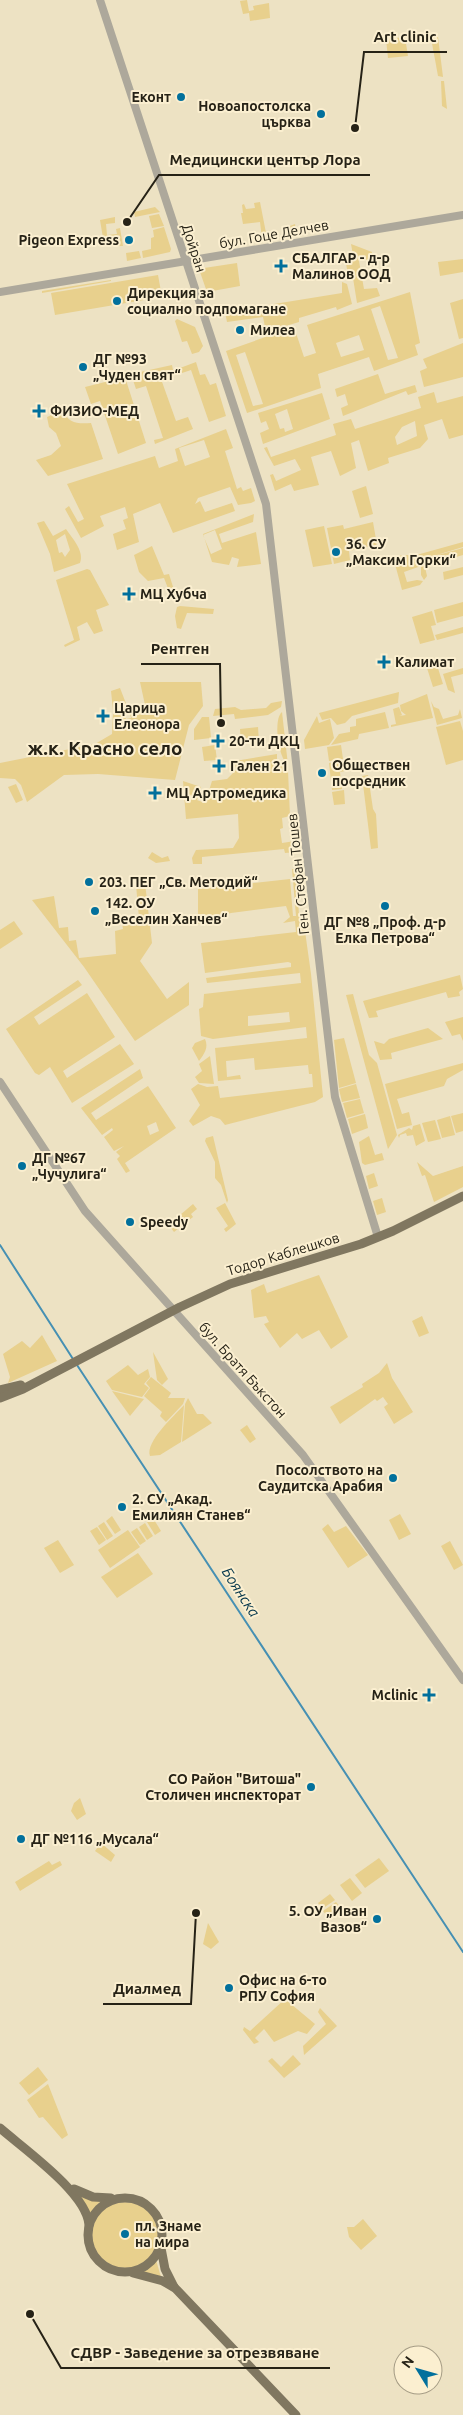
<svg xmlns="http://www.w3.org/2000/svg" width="463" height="2415" font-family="Ubuntu,sans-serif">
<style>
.green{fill:#e8d08d;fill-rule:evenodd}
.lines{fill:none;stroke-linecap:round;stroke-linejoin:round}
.stream{stroke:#4690b3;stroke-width:2}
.minor{stroke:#ada89b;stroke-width:8}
.major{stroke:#807760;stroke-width:9}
.poi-dot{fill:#02709c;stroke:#fbefd0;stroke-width:2}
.labels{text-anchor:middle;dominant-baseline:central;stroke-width:4;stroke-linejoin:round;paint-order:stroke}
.poi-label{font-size:14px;font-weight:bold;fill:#262216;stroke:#fbefd0;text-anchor:start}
.street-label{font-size:14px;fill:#262216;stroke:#fbefd0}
.water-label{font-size:15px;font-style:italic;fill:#013349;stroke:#fbefd0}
.district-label{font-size:19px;font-weight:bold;fill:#262216;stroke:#fbefd0}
.leader{fill:none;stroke:#262216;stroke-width:2}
.callout-dot{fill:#262216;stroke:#fbefd0;stroke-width:2}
.callout-label{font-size:15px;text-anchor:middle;font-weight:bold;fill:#262216;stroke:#fbefd0;stroke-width:4;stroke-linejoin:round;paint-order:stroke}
</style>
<rect width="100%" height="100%" fill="#ede2c3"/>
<g class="green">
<polygon points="247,0 249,11 254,10 253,6 269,3 270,18 250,21 249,13 243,14 240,1"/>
<polygon points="405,37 408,56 388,58 386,39"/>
<polygon points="438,37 443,77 438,76 431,38"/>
<polygon points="441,81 444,81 447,109 442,106"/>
<polygon points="260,202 267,238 262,239 260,222 243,224 241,213 243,213 242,205 244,204 246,209 255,208 254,203"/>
<polygon points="155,207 160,212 135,217 134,212"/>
<polygon points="159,214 164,226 152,228 149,216"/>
<polygon points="115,217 115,223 106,224 107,235 117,234 116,229 120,228 123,246 119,246 118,241 104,244 100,220"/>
<polygon points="295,224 296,234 283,235 282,229"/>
<polygon points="164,227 171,249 170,252 143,258 142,251 151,249 151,238 154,237 153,230"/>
<polygon points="351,244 372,252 372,259 359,261 364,289 377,288 380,296 357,303 353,278 348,275 345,257 353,255"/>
<polygon points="139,251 141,258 127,261 126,253"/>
<polygon points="463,259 463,272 440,276 438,262"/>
<polygon points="237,263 240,286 207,292 200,272 204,268"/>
<polygon points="158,275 162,297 55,315 51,293"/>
<polygon points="111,280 111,281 42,293 42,291"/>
<polygon points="342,282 347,284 352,304 337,310 336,307 299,318 299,322 266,332 263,317 227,322 225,312 342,293"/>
<path d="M 410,292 L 420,343 L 415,345 L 418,355 L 374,371 L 369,357 L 318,374 L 321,388 L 247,413 L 226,351 L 294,327 L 304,357 L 316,353 L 307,325 ZM 380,306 L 398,358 L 388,360 L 371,309 ZM 359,335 L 364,350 L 341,357 L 336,343 ZM 245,352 L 263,404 L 253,406 L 236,355 Z"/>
<polygon points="463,299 463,338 459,339 450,303"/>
<polygon points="177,319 195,327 203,346 199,352 192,354 187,341 182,342 175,321"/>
<polygon points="463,343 463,377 424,387 420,371 427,368 423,359"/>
<polygon points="196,362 200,375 205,374 210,385 216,383 226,416 209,422 191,370 182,373 180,368"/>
<polygon points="172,365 174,375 161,379 176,421 188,417 193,429 155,444 154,440 163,438 146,386 136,389 131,374"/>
<polygon points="378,374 385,394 415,385 417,392 408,395 406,391 343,416 341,408 348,405 345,394 337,397 335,389"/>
<polygon points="125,377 146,443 118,454 100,401 91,404 85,387"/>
<path d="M 434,392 L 437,403 L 463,396 L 463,435 L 449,439 L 442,419 L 424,425 L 428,439 L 420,448 L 388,458 L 389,463 L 368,471 L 359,440 L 351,443 L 356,468 L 340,476 L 331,451 L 311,457 L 319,485 L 294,491 L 291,484 L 275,491 L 270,475 L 273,474 L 276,481 L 301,470 L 295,459 L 274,466 L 264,448 L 267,447 L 271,457 L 336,435 L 333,424 L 351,419 L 355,429 L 421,408 L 418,397 ZM 415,421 L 417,436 L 397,445 L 395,437 L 402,427 Z"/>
<path d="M 322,393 L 330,419 L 263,444 L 260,433 L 269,429 L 266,421 L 261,423 L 258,413 ZM 287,409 L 293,429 L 285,432 L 284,428 L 280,429 L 275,414 Z"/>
<path d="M 62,410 C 69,423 76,424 91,423 L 103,459 L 48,476 L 36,460 L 51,455 L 61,446 L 56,433 L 49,427 L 47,417 Z"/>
<path d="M 226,429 L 233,448 L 225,451 L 237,489 L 241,487 L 243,491 L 251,488 L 255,501 L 251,503 L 238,505 L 230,487 L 198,498 L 195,504 L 200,501 L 205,512 L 232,503 L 235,511 L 173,533 L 160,503 L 133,514 L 139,542 L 117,550 L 113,534 L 126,529 L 123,520 L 128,518 L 125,507 L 100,516 L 104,526 L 81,538 L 65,509 L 69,506 L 78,522 L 84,519 L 67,484 L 155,456 L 159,468 L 178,461 L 175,449 ZM 204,440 L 210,457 L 185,466 L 179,448 Z"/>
<polygon points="366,486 373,514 360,518 352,491"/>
<path d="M 254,514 L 253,522 L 219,534 L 222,543 L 256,532 L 261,564 L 237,567 L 239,559 L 232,557 L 229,565 L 212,562 L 203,534 ZM 215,530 L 222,549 L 211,554 L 203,535 Z"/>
<path d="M 44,521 L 53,536 L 66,529 C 71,537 85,551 80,563 L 54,572 L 50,554 L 37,523 ZM 65,534 L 70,550 L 65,557 L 62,552 L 59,553 L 56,540 Z"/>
<polygon points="373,522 377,545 349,551 350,560 334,564 327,528 343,525 344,529"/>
<polygon points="324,526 332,564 313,567 305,530"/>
<polygon points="463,542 463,547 427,558 463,548 463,555 428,565 426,558 420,557 423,558 427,576 424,580 421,575 421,566 404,572 407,582 417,580 423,581 420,585 402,590 395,564 396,556 420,554"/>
<polygon points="152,546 164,575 169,574 174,590 169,591 164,578 148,581 139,572 134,555"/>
<polygon points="463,567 463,575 444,580 443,572"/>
<polygon points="87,569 90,570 109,605 96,610 103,631 94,634 87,622 77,627 80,640 65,647 64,645 74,640 56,580"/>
<polygon points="463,602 463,616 437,623 434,610"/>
<polygon points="180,606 214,609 213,614 187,613 181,629 177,628 175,616 177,607"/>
<polygon points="432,611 436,625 431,626 435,640 420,644 412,617"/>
<polygon points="463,627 463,633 437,640 435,635"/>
<polygon points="436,662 443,684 433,687 426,665"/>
<polygon points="463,668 463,674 451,677 455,693 448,690 443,674"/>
<polygon points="140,682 201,682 203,706 189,725 175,780 98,774 64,775 27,802 21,785 15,779 0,778 0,763 95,744 112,734 113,714 123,712 126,719 131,718 129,710 145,705"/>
<polygon points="120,688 127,706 113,710 111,691"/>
<polygon points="399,692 398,703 352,716 345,723 337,725 331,718 322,720 319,713"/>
<polygon points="427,694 433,718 391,727 391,725 396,724 393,709 399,707 402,715 399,716 406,715 401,711 400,705"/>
<polygon points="282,701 281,707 268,715 235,719 234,714 213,716 215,709 235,707 241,710 266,708 271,703"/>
<polygon points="431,701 434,707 439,709 443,719 458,715 460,709 462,718 437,725"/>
<path d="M 282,712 L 288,765 C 278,758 273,719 282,712 Z"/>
<polygon points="385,712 389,728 359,734 358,739 331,745 339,734 350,732 350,727 356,726 356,719"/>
<polygon points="317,716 319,723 330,719 334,738 329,745 305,749 304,740"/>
<polygon points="202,717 209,717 211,738 194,740 194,729"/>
<polygon points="460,721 463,731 463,760 446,765 436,727"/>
<polygon points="258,727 259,742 241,744 240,729"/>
<polygon points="215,745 217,760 204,761 202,747"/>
<polygon points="341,745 343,759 329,761 327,747"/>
<polygon points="277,754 277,760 288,771 290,816 282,818 283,828 280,829 282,843 295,841 296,852 285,853 284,849 202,857 202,864 193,864 192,858 196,850 233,848 239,838 238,814 186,819 183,781 201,787 197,800 205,803 212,781 227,779 236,770 235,761"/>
<polygon points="344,761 345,771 340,772 342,789 332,790 329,763"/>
<polygon points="368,775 373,809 376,814 378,848 371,849 362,776"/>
<polygon points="16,784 23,800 16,803 8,787"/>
<polygon points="344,790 345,804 334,805 332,792"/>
<polygon points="152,852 162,858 168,856 170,861 156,863 148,858"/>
<path d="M 292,869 L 296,869 L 299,915 L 305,931 L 311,974 L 323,1097 L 315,1102 L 225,1125 L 220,1119 L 211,1116 L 193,1126 L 189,1121 L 200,1105 L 191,1089 L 198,1084 L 207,1087 L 218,1086 L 220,1098 L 313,1087 L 312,1074 L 309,1074 L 308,1065 L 255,1070 L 254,1058 L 226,1061 L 227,1077 L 240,1075 L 241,1079 L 218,1081 L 215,1048 L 307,1038 L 306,1027 L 213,1039 L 201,1036 L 199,1009 L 203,1007 L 204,994 L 301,983 L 300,973 L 207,983 L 206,978 L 291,967 L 291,963 L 288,962 L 205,973 L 201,943 L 296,932 L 295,921 L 283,923 L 290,917 L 286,906 L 231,913 L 224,915 L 224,919 L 198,924 L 198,889 L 290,879 L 293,916 L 296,916 ZM 289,1012 L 290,1022 L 248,1026 L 248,1016 Z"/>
<polygon points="145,883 152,943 140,961 167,999 189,982 189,1005 135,1041 84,967 32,900 54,896 59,928 68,927 69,941 76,940 79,958 116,954 115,931 123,929 122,923 139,918 136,885"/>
<polygon points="14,921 23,934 0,949 0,930"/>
<polygon points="460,975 463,989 459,992 460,996 448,998 446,992 376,1011 378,1017 369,1018 363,1001"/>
<polygon points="78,980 82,985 34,1017 39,1025 87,993 115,1037 63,1071 67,1078 120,1044 134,1064 72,1103 50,1067 39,1075 35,1073 6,1029"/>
<polygon points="353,994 369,1055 377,1063 397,1135 388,1149 346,995"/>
<polygon points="463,1017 463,1041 460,1034 452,1036 445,1022"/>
<polygon points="428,1028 443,1039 391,1053 392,1059 380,1060 374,1041 384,1044 389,1039"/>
<polygon points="344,1038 356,1083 339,1088 334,1040"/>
<path d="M 205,1039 C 209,1048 204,1054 199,1061 L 192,1048 L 195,1043 Z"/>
<polygon points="210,1056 214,1084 199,1083 195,1077 202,1071 199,1064"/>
<polygon points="463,1063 463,1070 447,1079 444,1086 397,1099 402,1114 409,1112 412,1125 397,1129 385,1084"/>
<path d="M 140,1069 L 143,1078 L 91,1113 L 96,1120 L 148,1086 L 176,1128 L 125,1163 L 130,1171 L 126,1173 L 117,1159 L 120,1156 L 116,1152 L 124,1146 L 114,1151 L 104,1137 L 113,1130 L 112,1128 L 102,1135 L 81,1108 ZM 156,1122 L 159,1131 L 150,1135 L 147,1126 Z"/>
<polygon points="356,1084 360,1098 342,1102 339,1089"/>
<polygon points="360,1099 364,1113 347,1118 343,1103"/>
<polygon points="463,1113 463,1131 456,1133 451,1116"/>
<polygon points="365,1114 368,1128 352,1134 348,1119"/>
<polygon points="450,1116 455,1135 442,1138 437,1120"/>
<polygon points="435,1120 441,1139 428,1142 422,1123"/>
<polygon points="420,1124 425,1141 416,1146 413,1135 407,1136 406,1133 400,1135 399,1138 398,1135 409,1128 412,1130 413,1126"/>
<polygon points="213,1136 228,1200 227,1203 221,1185 215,1178 215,1162 205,1141 206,1138"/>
<polygon points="369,1136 375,1155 382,1153 384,1160 365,1165 362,1163 359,1142"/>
<polygon points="417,1162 433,1176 463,1166 463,1187 434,1202 425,1175 422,1176"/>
<polygon points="374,1173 378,1186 369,1189 366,1176"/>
<polygon points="382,1198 386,1212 377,1215 373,1201"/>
<polygon points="225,1203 236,1224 226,1232 224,1229 228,1226 216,1208"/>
<polygon points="193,1204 197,1209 191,1214 193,1217 174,1232 168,1224 171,1221 177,1222 182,1218 180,1215"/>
<polygon points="319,1275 348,1337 331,1349 319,1330 302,1339 297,1333 280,1348 264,1324 269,1322 266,1316 254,1318 251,1290 264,1284 267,1293"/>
<polygon points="422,1316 429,1333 419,1337 412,1321"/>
<polygon points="206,1326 216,1335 208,1339 201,1331"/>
<polygon points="42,1335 57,1361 8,1383 10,1377 3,1354 22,1341 30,1348"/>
<polygon points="153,1352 168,1379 162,1385 157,1380"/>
<polygon points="387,1363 392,1378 413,1412 394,1424 384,1407 388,1404 383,1397 377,1401 375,1399 340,1424 330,1407 363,1387 362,1384 379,1373"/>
<polygon points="128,1365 138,1375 148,1369 150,1377 144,1384 149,1388 142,1397 112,1390 106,1381"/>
<polygon points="151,1377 171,1393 168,1398 185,1398 183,1404 166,1422 160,1416 162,1412 144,1396 150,1388 146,1383"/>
<polygon points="112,1391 144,1399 130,1416"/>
<polygon points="188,1398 197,1414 203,1414 212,1423 182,1442 185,1404"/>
<path d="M 184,1405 L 181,1442 L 160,1455 L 150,1456 C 145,1442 174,1416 184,1405 Z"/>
<polygon points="247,1425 256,1439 250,1443 240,1430"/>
<polygon points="400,1514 411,1534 399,1540 389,1520"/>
<polygon points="112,1516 121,1530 115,1534 106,1521"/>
<polygon points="153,1518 161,1531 155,1535 147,1522"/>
<polygon points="104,1522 113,1536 107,1540 98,1526"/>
<polygon points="145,1523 153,1536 147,1540 139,1527"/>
<polygon points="328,1524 334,1532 346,1526 368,1555 348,1568 322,1529"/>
<polygon points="97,1527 106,1540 99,1545 90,1531"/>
<polygon points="137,1528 146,1541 140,1545 131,1532"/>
<polygon points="128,1530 140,1547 110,1568 98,1550"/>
<polygon points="58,1540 74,1565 60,1573 44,1548"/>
<polygon points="450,1541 463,1565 454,1570 441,1546"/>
<polygon points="138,1553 153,1574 117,1598 101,1577"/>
<polygon points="80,1798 86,1814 77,1820 71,1811 74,1803"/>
<polygon points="101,1843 115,1855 111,1862 95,1851"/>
<polygon points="379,1858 389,1871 365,1888 355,1875"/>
<polygon points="49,1861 52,1865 60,1861 62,1865 20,1891 15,1882"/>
<polygon points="350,1878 362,1893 352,1901 340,1885"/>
<polygon points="330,1894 335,1900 322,1909 318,1903"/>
<polygon points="336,1902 341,1908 328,1917 323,1911"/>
<polygon points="208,1923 219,1942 211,1949 203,1944"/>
<polygon points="285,1999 315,2024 307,2034 298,2031 274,2042 264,2029 255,2038 259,2042 254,2044 243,2030 244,2027 250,2031"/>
<polygon points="320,2008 337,2026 304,2055 303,2046 326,2024 318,2012"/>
<polygon points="293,2055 301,2064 284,2078 268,2061 272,2058 281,2067"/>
<polygon points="38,2067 48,2080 29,2095 19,2083"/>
<polygon points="48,2084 68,2135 62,2139 43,2117 39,2118 27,2100"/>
<polygon points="80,2196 101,2201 89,2214"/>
<circle cx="125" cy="2235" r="33"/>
<polygon points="363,2219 377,2236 361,2250 349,2237 347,2227 354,2227"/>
<polygon points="156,2260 161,2277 141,2272"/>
</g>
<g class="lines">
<g class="stream">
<polyline points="0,1245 73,1359"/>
<polyline points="77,1365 463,1952"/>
</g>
<g class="minor">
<polyline points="100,0 266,504 335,1097 378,1237"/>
<polyline points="0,292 463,215"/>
<polyline points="0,1082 85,1211 303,1455 463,1680"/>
</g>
<g class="major">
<polyline points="0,1390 21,1385"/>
<polyline points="0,1398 23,1389 180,1307 230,1284 361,1244 393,1231 463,1196"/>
<path d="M 0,2128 C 24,2149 87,2193 89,2225"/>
<polyline points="74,2189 93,2197 111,2198"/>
<circle cx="125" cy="2235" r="37"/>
<polyline points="161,2248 165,2269 174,2287"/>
<polyline points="133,2273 163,2281 175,2288 296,2415"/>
</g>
</g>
<g class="poi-dot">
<circle cx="181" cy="97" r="5"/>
<circle cx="321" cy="114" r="5"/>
<circle cx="129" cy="240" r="5"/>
<path d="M278.5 258.5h5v5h5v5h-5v5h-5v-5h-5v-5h5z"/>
<circle cx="117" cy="301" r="5"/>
<circle cx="240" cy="330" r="5"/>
<circle cx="83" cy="367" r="5"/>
<path d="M36.5 403.5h5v5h5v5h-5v5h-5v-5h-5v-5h5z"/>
<circle cx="336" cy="552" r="5"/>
<path d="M126.5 586.5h5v5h5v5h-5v5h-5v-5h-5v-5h5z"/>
<path d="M381.5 654.5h5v5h5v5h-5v5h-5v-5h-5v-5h5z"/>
<path d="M100.5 708.5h5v5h5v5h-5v5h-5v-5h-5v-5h5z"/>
<path d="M215.5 733.5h5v5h5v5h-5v5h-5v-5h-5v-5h5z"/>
<path d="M216.5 758.5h5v5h5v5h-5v5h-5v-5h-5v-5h5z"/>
<circle cx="322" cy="773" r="5"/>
<path d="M152.5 785.5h5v5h5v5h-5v5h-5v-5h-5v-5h5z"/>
<circle cx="89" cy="882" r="5"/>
<circle cx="385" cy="906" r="5"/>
<circle cx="95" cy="911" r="5"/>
<circle cx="22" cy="1166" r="5"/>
<circle cx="130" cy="1222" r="5"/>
<circle cx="393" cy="1478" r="5"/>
<circle cx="122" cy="1507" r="5"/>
<path d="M426.5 1687.5h5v5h5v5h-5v5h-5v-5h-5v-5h5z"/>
<circle cx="311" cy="1787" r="5"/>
<circle cx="21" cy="1839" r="5"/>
<circle cx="377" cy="1919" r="5"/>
<circle cx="229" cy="1988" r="5"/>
<circle cx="125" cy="2234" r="5"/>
</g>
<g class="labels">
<g class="poi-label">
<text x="171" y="97" text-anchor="end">Еконт</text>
<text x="311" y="106" text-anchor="end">Новоапостолска<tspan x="311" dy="16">църква</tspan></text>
<text x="119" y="240" text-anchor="end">Pigeon Express</text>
<text x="292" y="258">СБАЛГАР - д-р<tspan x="292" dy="16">Малинов ООД</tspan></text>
<text x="127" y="293">Дирекция за<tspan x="127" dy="16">социално подпомагане</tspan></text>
<text x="250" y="330">Милеа</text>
<text x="93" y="359">ДГ №93<tspan x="93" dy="16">„Чуден свят“</tspan></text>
<text x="50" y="411">ФИЗИО-МЕД</text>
<text x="346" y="544">36. СУ<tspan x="346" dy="16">„Максим Горки“</tspan></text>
<text x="140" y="594">МЦ Хубча</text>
<text x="395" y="662">Калимат</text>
<text x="114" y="708">Царица<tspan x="114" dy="16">Елеонора</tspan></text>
<text x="229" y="741">20-ти ДКЦ</text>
<text x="332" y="765">Обществен<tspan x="332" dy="16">посредник</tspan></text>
<text x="230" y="766">Гален 21</text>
<text x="166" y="793">МЦ Артромедика</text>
<text x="99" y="882">203. ПЕГ „Св. Методий“</text>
<text x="105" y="903">142. ОУ<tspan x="105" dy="16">„Веселин Ханчев“</tspan></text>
<text x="385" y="922" text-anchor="middle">ДГ №8 „Проф. д-р<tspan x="385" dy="16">Елка Петрова“</tspan></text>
<text x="32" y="1158">ДГ №67<tspan x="32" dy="16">„Чучулига“</tspan></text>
<text x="140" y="1222">Speedy</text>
<text x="383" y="1470" text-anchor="end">Посолството на<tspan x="383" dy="16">Саудитска Арабия</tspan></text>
<text x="132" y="1499">2. СУ „Акад.<tspan x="132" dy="16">Емилиян Станев“</tspan></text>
<text x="418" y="1695" text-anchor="end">Mclinic</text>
<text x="301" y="1779" text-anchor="end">СО Район "Витоша"<tspan x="301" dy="16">Столичен инспекторат</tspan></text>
<text x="31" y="1839">ДГ №116 „Мусала“</text>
<text x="367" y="1911" text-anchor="end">5. ОУ „Иван<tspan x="367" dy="16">Вазов“</tspan></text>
<text x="239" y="1980">Офис на 6-то<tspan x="239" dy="16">РПУ София</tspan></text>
<text x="135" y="2226">пл. Знаме<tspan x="135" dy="16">на мира</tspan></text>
</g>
<g class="street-label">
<text transform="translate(274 234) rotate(-10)">бул. Гоце Делчев</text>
<text transform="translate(194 248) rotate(72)">Дойран</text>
<text transform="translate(298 874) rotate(-96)">Ген. Стефан Тошев</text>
<text transform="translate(283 1254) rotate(-17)">Тодор Каблешков</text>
<text transform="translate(243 1370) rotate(48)">бул. Братя Бъкстон</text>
</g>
<g class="water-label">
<text transform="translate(241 1592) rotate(57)">Боянска</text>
</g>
<g class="district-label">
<text x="105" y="748">ж.к. Красно село</text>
</g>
</g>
<path class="leader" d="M355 128L364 52H447M127 222L159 175H370M221 723L220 664H141M196 1913L191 2004H103M30 2314L61 2368H330"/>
<g class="callout-dot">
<circle cx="355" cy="128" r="5"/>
<circle cx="127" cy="222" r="5"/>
<circle cx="221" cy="723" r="5"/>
<circle cx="196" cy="1913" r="5"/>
<circle cx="30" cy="2314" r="5"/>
</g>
<g class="callout-label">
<text x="405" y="42">Art clinic</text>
<text x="265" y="165">Медицински център Лора</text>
<text x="180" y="654">Рентген</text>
<text x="147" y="1994">Диалмед</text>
<text x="195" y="2358">СДВР - Заведение за отрезвяване</text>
</g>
<g transform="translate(418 2370) rotate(307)"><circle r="24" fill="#fbefd0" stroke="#a69d86"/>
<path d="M0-4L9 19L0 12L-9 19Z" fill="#02709c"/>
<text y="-8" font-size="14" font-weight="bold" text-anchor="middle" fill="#262216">N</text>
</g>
</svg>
